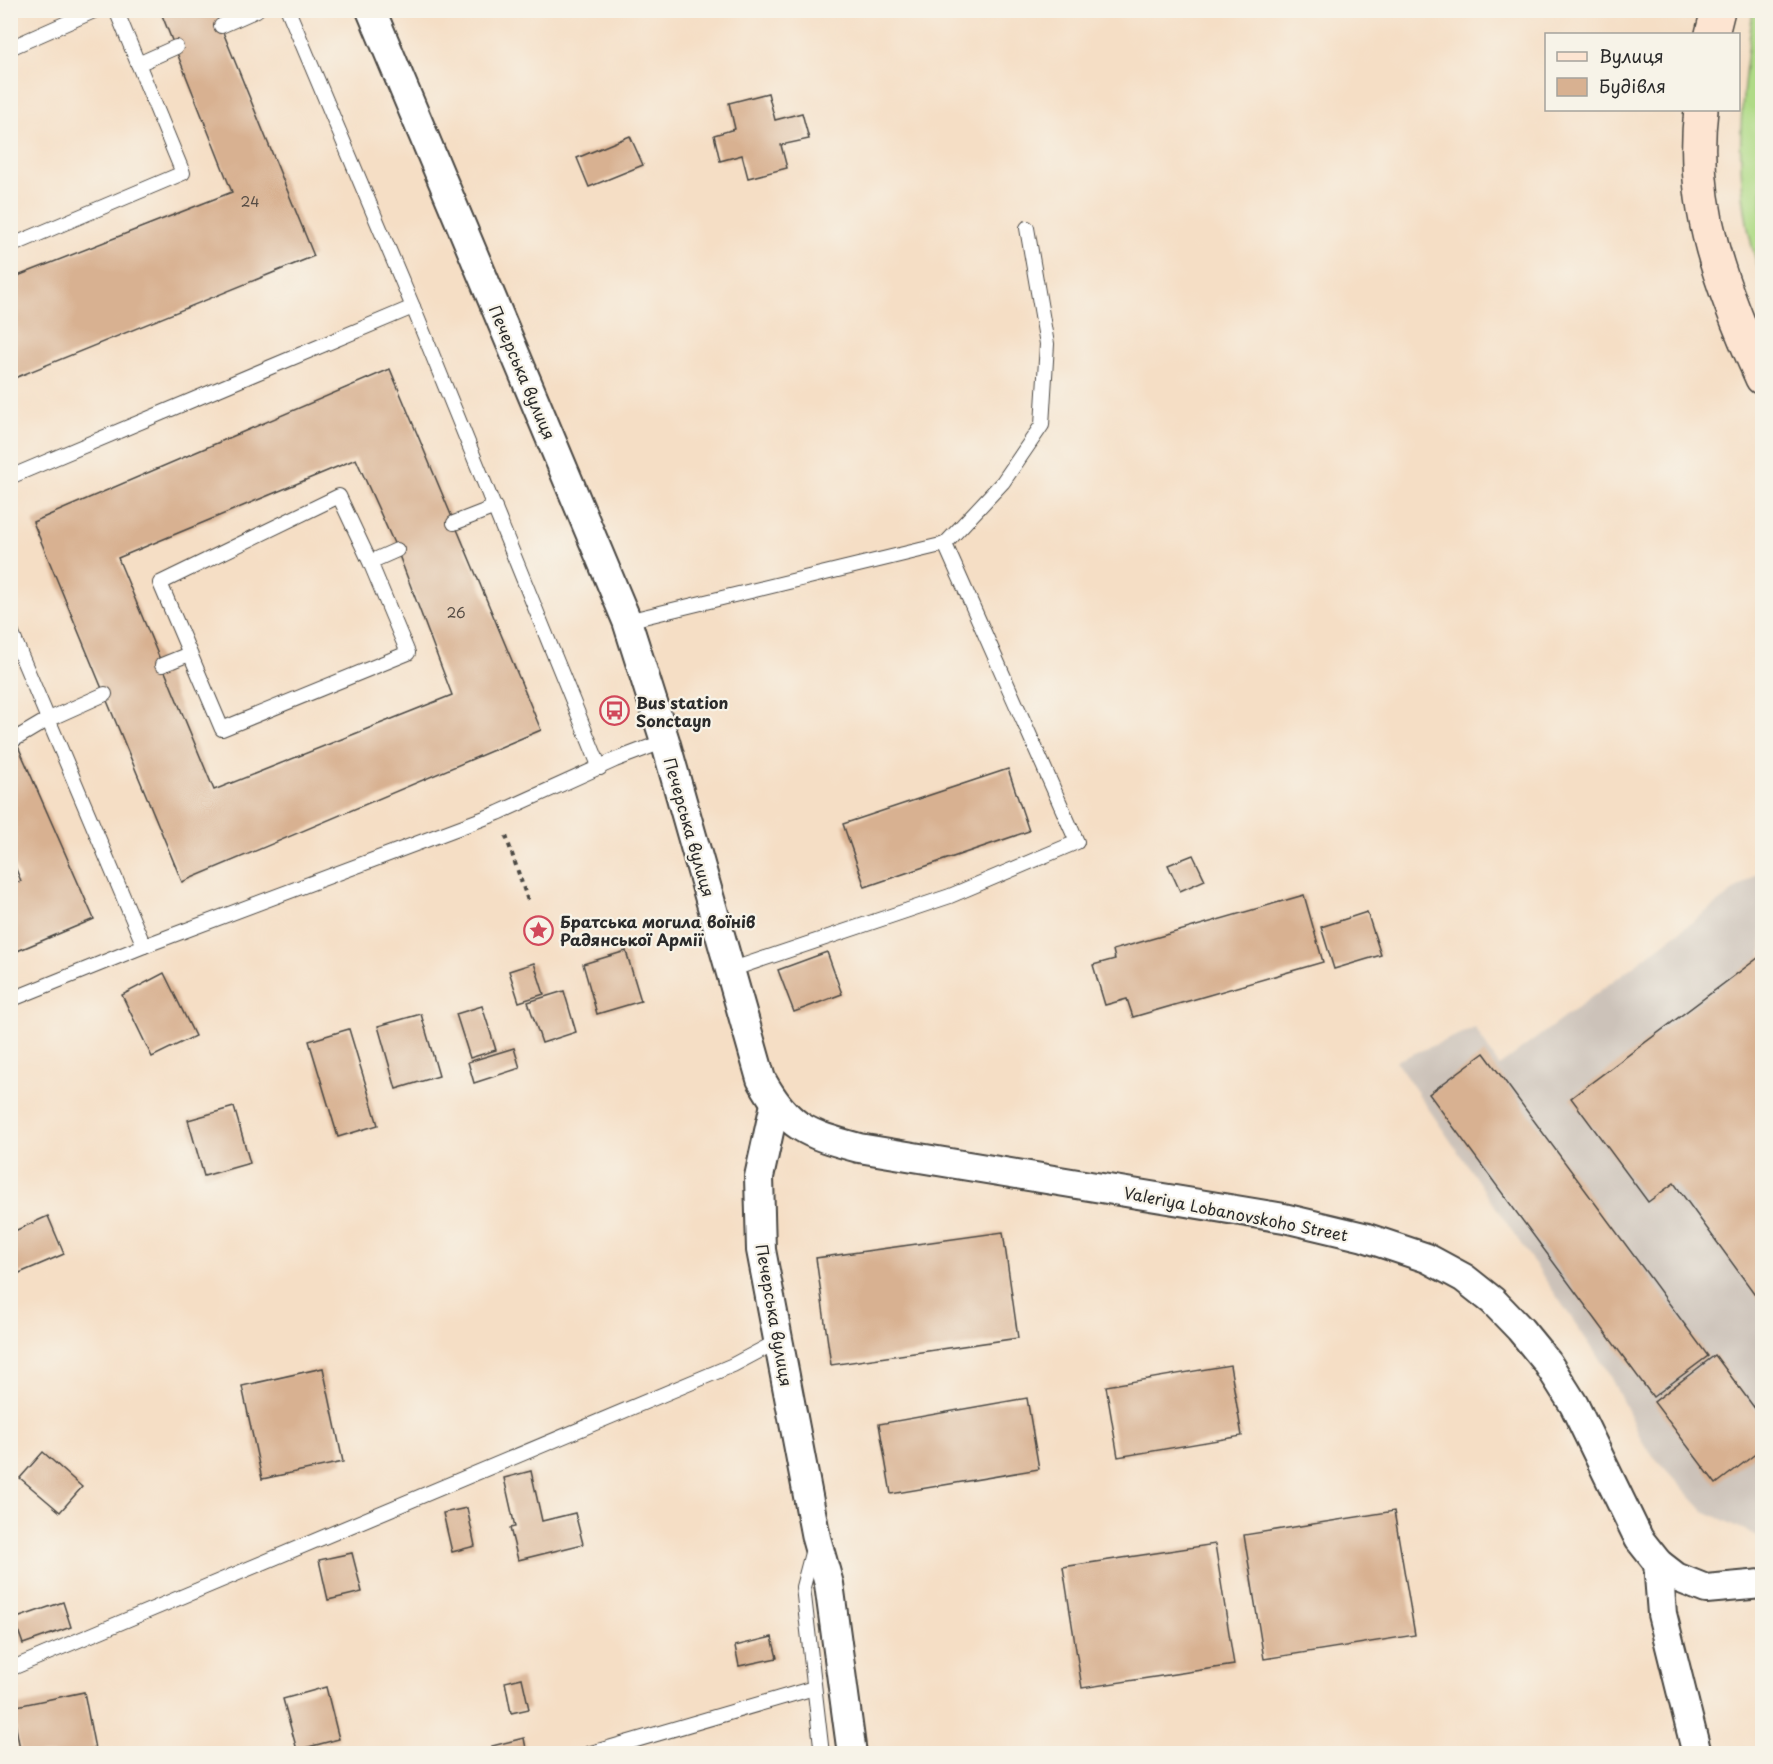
<svg xmlns="http://www.w3.org/2000/svg" width="1773" height="1764" font-family="'Playpen Sans',sans-serif">
<style>
.industrial{fill:#ccc2b9}
.green{fill:#afda86;stroke:#6d8258;stroke-width:1.5}
.building{fill:#d8b191;fill-rule:evenodd}
.lines{fill:none;stroke-linecap:round;stroke-linejoin:round}
.lane-casing{stroke:#494642;stroke-width:16}
.street-casing{stroke:#494642;stroke-width:32}
.secondary-casing{stroke:#494642;stroke-width:36}
.path{stroke:#494642;stroke-width:4;stroke-dasharray:4.5 4.5;stroke-linecap:butt}
.lane{stroke:#fff;stroke-width:14}
.street{stroke:#fff;stroke-width:28}
.secondary{stroke:#fde4d1;stroke-width:33}
.labels{text-anchor:middle;dominant-baseline:central;stroke-width:4.5;stroke-linejoin:round;paint-order:stroke}
.number-label{font-size:14px;fill:#564c44}
.street-label{font-size:16px;fill:#2b2b2b;stroke:#f7f3e8}
.poi-label{font-size:16px;font-weight:bold;fill:#2b2b2b;stroke:#f7f3e8;text-anchor:start}
</style>
<rect width="100%" height="100%" fill="#f7f3e8"/>
<filter id="ink" filterUnits="userSpaceOnUse"><feTurbulence type="fractalNoise" baseFrequency=".0167" numOctaves="2"/><feDisplacementMap in="SourceGraphic" scale="12" xChannelSelector="R" yChannelSelector="G"/><feConvolveMatrix kernelMatrix="1 2 1 2 8 2 1 2 1" color-interpolation-filters="sRGB"/></filter>
<filter id="wash" filterUnits="userSpaceOnUse"><feTurbulence type="fractalNoise" baseFrequency=".008" numOctaves="4" result="noise"/><feDisplacementMap in="SourceGraphic" scale="24" xChannelSelector="R" yChannelSelector="G"/><feGaussianBlur stdDeviation="1.35" result="paint"/><feColorMatrix in="noise" values="0 0 0 0 0 0 0 0 0 0 0 0 0 0 0 0 0 1.4 0 .05"/><feComposite in="paint" operator="in"/></filter>
<g filter="url(#wash)">
<rect width="100%" height="100%" fill="#f5dec5"/>
<polygon class="industrial" points="1762,870 1762,1538 1704,1511 1645,1447 1607,1370 1396,1061 1475,1028 1499,1066"/>
<path class="green" d="M 1753,11 L 1762,11 L 1762,279 C 1730,191 1740,101 1753,11 Z"/>
<g id="blocks">
<g class="building">
<polygon points="160,10 214,10 314,256 10,380 10,279 232,192"/>
<polygon points="768,93 775,120 802,113 809,139 781,145 787,168 748,178 742,155 720,161 714,135 735,129 729,103"/>
<polygon points="630,136 643,165 589,187 577,158"/>
<path d="M 390,369 L 541,730 L 182,882 L 33,522 ZM 356,459 L 397,550 L 452,695 L 214,790 L 118,558 Z"/>
<polygon points="10,728 94,919 10,954 10,885 21,881 10,855"/>
<polygon points="1008,769 1029,831 865,887 843,824"/>
<polygon points="1193,855 1205,880 1180,891 1168,865"/>
<polygon points="1304,895 1323,962 1133,1017 1127,999 1105,1005 1093,965 1115,959 1113,950"/>
<polygon points="1367,912 1381,955 1334,969 1321,927"/>
<polygon points="626,951 641,1001 597,1014 583,964"/>
<polygon points="827,952 842,994 794,1012 778,970"/>
<polygon points="1762,955 1762,1304 1674,1183 1648,1202 1571,1098"/>
<polygon points="534,963 544,994 519,1002 509,971"/>
<polygon points="164,973 195,1036 152,1057 122,995"/>
<polygon points="564,991 576,1032 542,1043 528,1002"/>
<polygon points="482,1006 496,1050 470,1058 456,1014"/>
<polygon points="421,1014 439,1076 396,1089 378,1026"/>
<polygon points="349,1029 378,1125 338,1137 309,1041"/>
<polygon points="514,1048 520,1068 474,1083 468,1062"/>
<polygon points="1484,1053 1708,1356 1653,1397 1429,1094"/>
<polygon points="234,1107 250,1163 204,1176 188,1120"/>
<polygon points="48,1216 64,1254 10,1277 10,1233"/>
<polygon points="1003,1232 1018,1338 831,1365 816,1258"/>
<polygon points="1715,1355 1762,1418 1762,1449 1716,1484 1654,1402"/>
<polygon points="1230,1365 1242,1436 1118,1457 1106,1386"/>
<polygon points="323,1368 343,1462 262,1479 242,1386"/>
<polygon points="1027,1398 1039,1469 891,1494 879,1424"/>
<polygon points="43,1452 82,1487 60,1512 20,1478"/>
<polygon points="531,1471 542,1521 575,1513 583,1544 518,1560 510,1528 515,1527 504,1478"/>
<polygon points="467,1508 475,1546 452,1552 443,1513"/>
<polygon points="1394,1511 1415,1635 1264,1659 1244,1535"/>
<polygon points="1215,1544 1234,1665 1082,1688 1063,1567"/>
<polygon points="352,1553 362,1592 328,1600 319,1560"/>
<polygon points="63,1602 71,1627 23,1644 14,1619"/>
<polygon points="772,1637 777,1658 739,1666 735,1646"/>
<polygon points="522,1678 529,1709 511,1713 505,1682"/>
<polygon points="326,1687 339,1739 297,1750 283,1699"/>
<polygon points="84,1692 96,1754 21,1754 12,1707"/>
<polygon points="524,1738 527,1754 494,1754 492,1746"/>
</g>
</g>
</g>
<g filter="url(#ink)">
<use href="#blocks" fill-opacity="0" stroke="#494642" stroke-width="1.5"/>
<g class="lines">
<defs>
<g id="lane">
<polyline points="288,10 413,307 600,768"/>
<polyline points="221,26 257,10"/>
<polyline points="10,48 96,10"/>
<polyline points="138,64 176,47"/>
<polyline points="10,233 15,244 183,173 116,10"/>
<polyline points="10,477 413,307"/>
<polyline points="454,523 495,507"/>
<polyline points="370,562 339,496 160,583 222,729 408,653 370,562 397,550"/>
<polyline points="627,621 945,544 1003,482 1042,425 1047,344 1027,228"/>
<polyline points="10,629 144,946 498,813 615,760 665,741"/>
<polyline points="162,665 189,654"/>
<polyline points="15,739 47,720 105,694"/>
<polyline points="730,970 950,896 1077,842 945,544"/>
<polyline points="10,1000 144,946"/>
<polyline points="813,1549 803,1587 822,1754"/>
<polyline points="10,1669 733,1365 778,1341"/>
<polyline points="588,1754 814,1688"/>
</g>
<g id="street">
<path d="M 371,10 L 627,621 L 665,741 L 761,1079 C 788,1128 807,1134 859,1148 L 1284,1218 L 1364,1237 L 1427,1258 L 1464,1278 L 1493,1301 L 1520,1329 L 1547,1362 L 1574,1405 L 1639,1539 L 1658,1563 L 1676,1577 L 1706,1589 L 1762,1584"/>
<polyline points="775,1104 759,1177 761,1250 816,1538 829,1584 852,1754"/>
<polyline points="1658,1563 1662,1614 1697,1754"/>
</g>
<g id="secondary">
<polyline points="1712,34 1718,10"/>
<path d="M 1701,110 C 1689,206 1723,292 1762,378"/>
</g>
</defs>
<use href="#lane" class="lane-casing"/>
<use href="#street" class="street-casing"/>
<use href="#secondary" class="secondary-casing"/>
<polyline class="path" points="506,836 529,904"/>
<use href="#lane" class="lane"/>
<use href="#street" class="street"/>
<use href="#secondary" class="secondary"/>
</g>
</g>
<defs>
<symbol id="bus-ring" viewBox="-11 -11 22 22"><circle r="9.5" fill="#f7f3e8" stroke="#d1495b" stroke-width="1.5"/><path d="M-5-6H5V4H4V6H2V4H-2V6H-4V4H-5ZM-3.5-4V0h7V-4ZM-3.5 1.2v1.5H-2V1.2ZM2 1.2v1.5H3.5V1.2Z" fill="#d1495b"/></symbol>
<symbol id="sight-ring" viewBox="-11 -11 22 22"><circle r="9.5" fill="#f7f3e8" stroke="#d1495b" stroke-width="1.5"/><path d="M0-6L1.8-2.2L6-1.7L2.9 1.2L3.7 5.4L0 3.3L-3.7 5.4L-2.9 1.2L-6-1.7L-1.8-2.2Z" fill="#d1495b"/></symbol>
</defs>
<g fill-rule="evenodd">
<use href="#bus-ring" x="598" y="694" width="33" height="33"/>
<use href="#sight-ring" x="522" y="914" width="33" height="33"/>
</g>
<g class="labels">
<g class="number-label">
<text x="250" y="201">24</text>
<text x="456" y="612">26</text>
</g>
<g class="street-label">
<text transform="translate(523 372) rotate(67)">Печерська вулиця</text>
<text transform="translate(690 827) rotate(74)">Печерська вулиця</text>
<text transform="translate(1236 1213) rotate(11)">Valeriya Lobanovskoho Street</text>
<text transform="translate(775 1315) rotate(80)">Печерська вулиця</text>
</g>
<g class="poi-label">
<text x="636" y="702">Bus station<tspan x="636" dy="18">Sonctayn</tspan></text>
<text x="560" y="921">Братська могила воїнів<tspan x="560" dy="18">Радянської Армії</tspan></text>
</g>
</g>
<rect width="1773" height="1764" fill="none" stroke="#f7f3e8" stroke-width="36"/>
<rect x="1545" y="33" width="195" height="78" fill="#f7f3e8" stroke="#a5a39c" stroke-width="1.5"/>
<rect x="1557" y="52" width="30" height="9" fill="#fde4d1" stroke="#a5a39c" stroke-width="1.5"/>
<text x="1599" y="63" font-size="18" fill="#2b2b2b">Вулиця</text>
<rect x="1557" y="78" width="30" height="18" fill="#d8b191" stroke="#a5a39c" stroke-width="1.5"/>
<text x="1599" y="93" font-size="18" fill="#2b2b2b">Будівля</text>
</svg>
